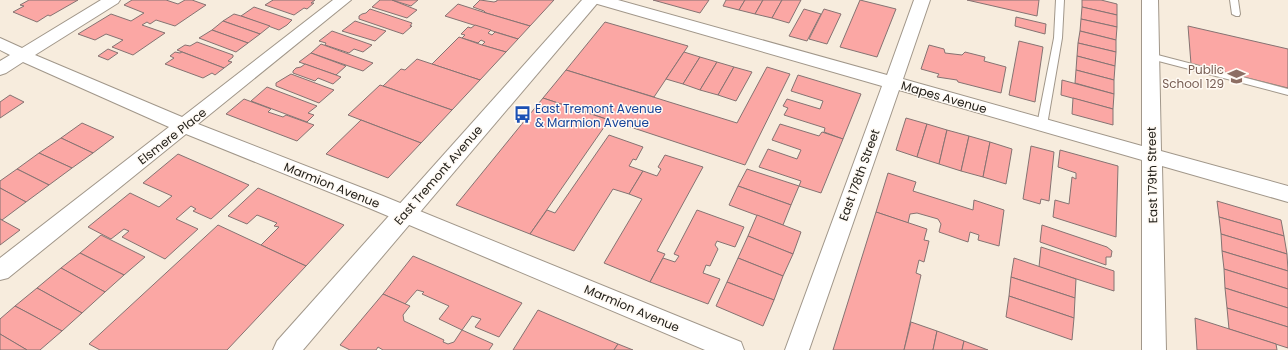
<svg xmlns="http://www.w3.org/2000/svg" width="1288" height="350" font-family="Poppins,sans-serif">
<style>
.building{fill:#fba7a4;stroke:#857372}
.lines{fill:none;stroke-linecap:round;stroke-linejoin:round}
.lane-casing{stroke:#a1978a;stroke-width:2}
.street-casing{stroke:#a1978a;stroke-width:2}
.secondary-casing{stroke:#a1978a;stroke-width:2}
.lane{fill:#fff;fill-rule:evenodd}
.street{fill:#fff;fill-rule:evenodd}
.secondary{fill:#fff;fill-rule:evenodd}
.labels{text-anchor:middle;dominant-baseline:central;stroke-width:3;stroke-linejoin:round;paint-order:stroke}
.education-label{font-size:12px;fill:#785e54;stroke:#fffaf4;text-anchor:end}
.street-label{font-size:12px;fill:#23201a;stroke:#fffaf4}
.transit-label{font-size:12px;fill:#164399;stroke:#fffaf4;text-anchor:start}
</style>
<rect width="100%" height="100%" fill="#f7ecdd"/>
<g class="building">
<polygon points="29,0 78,0 50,16 48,15 37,22 13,12 24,6 20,5"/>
<polygon points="132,0 166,0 178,4 185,0 192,0 206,5 175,26 156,20 150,24 147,22 142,25 165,33 133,55 112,47 123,40 106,34 95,40 78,34 111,14 131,21 144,13 124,5"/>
<polygon points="273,0 272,0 315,0 311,3 314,3 307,9 304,8 294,15 265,5"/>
<polygon points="380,0 392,0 417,10 407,18 372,7"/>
<polygon points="392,0 418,0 411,6"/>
<polygon points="480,0 494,2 497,1 497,0 554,0 530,26 486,13 484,11 473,7"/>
<polygon points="653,0 709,0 700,13"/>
<polygon points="726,0 745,0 739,10 723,6"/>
<polygon points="745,0 763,0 755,14 739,10"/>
<polygon points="763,0 782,0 772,18 755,14"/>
<polygon points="782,0 801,0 789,23 772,18"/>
<polygon points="860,0 896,9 877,57 840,47"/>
<polygon points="967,0 1039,0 1037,16"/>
<polygon points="1082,0 1101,0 1117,4 1117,15 1082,7"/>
<polygon points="458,4 486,13 530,26 518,39 445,16"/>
<polygon points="254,7 292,20 287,25 279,30 241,16"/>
<polygon points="1082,7 1117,15 1117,27 1081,19"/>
<polygon points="370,9 412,23 410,26 412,26 403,34 359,19 359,16 362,14 366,13"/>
<polygon points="804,9 821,14 807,41 789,36"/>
<polygon points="824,9 841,14 827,44 809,39"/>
<polygon points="234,14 241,16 270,26 260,34 223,21"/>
<polygon points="1016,17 1046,24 1045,34 1015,26"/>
<polygon points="1081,19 1117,27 1116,40 1080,31"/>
<polygon points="223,21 260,34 248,43 212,30"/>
<polygon points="355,21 386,31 375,41 342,31"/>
<polygon points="605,22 688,46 654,97 566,70"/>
<polygon points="475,25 491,30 488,33 492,35 495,32 518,39 506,52 482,45 485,42 481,40 478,43 462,38 465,35 461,34 468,27 471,28"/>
<polygon points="1188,26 1288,49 1288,88 1191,64"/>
<polygon points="212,30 248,43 236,52 199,38"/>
<polygon points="332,31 372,45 363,52 354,49 349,53 325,45 326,43 319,41"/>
<polygon points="1080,31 1116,40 1116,52 1078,43"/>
<polygon points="459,37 482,45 506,52 480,80 432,64"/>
<polygon points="1019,41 1043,47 1035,102 1009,95"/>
<polygon points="197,42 233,55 233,57 228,61 232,62 224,68 177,50 185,45 190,46"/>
<polygon points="1078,43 1116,52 1115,66 1077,56"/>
<polygon points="321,44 373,63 363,71 311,53"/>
<polygon points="929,45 944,49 945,53 962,55 965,52 985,57 984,61 1006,67 1001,93 958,82 957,80 937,77 939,74 921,69"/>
<polygon points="108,49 118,53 108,60 98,56"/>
<polygon points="175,52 180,53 182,52 224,68 215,75 212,73 203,78 165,64 174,58 170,56"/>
<polygon points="684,52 700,57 683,84 666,79"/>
<polygon points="311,53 346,66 336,75 299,62"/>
<polygon points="1077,56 1115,66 1114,80 1076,70"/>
<polygon points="700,57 717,62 700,90 683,84"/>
<polygon points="417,59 480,80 452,110 383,86 401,69 405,70"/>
<polygon points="717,62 734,67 718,95 700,90"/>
<polygon points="305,64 336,75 341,77 333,84 318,78 315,81 293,73 293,71 296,68 301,67"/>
<polygon points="734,67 752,72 736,101 718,95"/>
<polygon points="767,67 790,74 745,165 543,98 566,70 737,123"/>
<polygon points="1076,70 1114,80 1114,94 1075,83"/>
<polygon points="291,74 334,90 319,103 276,86 276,83"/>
<polygon points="798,75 861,94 843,139 824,132 825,128 784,115 788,108 783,106 787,99 820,109 823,101 791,91"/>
<polygon points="1062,80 1114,94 1113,109 1061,95"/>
<polygon points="380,85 383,86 452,110 421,143 348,115"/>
<polygon points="267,87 317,106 308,113 314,115 307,122 251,101"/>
<polygon points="10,95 24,102 0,118 0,102"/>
<polygon points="543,98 609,120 530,234 456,205"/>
<polygon points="1073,98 1113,109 1113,125 1072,114"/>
<polygon points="244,99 271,109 268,112 283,117 286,115 314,125 297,141 226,114"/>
<polygon points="906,118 927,124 917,157 896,150"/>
<polygon points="361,120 421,143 388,178 326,154"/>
<polygon points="82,123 114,137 93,153 61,138"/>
<polygon points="780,124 819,136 822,132 843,139 821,193 799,186 801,181 759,167 768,149 797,159 801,150 772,140"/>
<polygon points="927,124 947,130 939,164 917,157"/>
<polygon points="947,130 969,136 961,171 939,164"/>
<polygon points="609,135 643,147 636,160 633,159 629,166 643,171 629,194 613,189 574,251 530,234 547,210 555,213"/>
<polygon points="969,136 990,142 983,177 961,171"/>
<polygon points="61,138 93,153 72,168 39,153"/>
<polygon points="990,142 1012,149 1006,184 983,177"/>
<polygon points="1031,146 1054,152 1049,201 1041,199 1040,204 1023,199"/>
<polygon points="1060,150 1118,166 1116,237 1053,217 1055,200 1069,204 1072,177 1076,179 1076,173 1058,167"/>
<polygon points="39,153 72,168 49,185 17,169"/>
<polygon points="178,154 249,185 211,219 193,211 196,209 191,206 176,219 198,229 165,259 122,237 129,231 124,229 111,239 88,227 130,193 159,207 172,196 143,183"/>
<polygon points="665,155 703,167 657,251 665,254 650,282 604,263 642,199 629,194 643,171 657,176 661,169 658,167"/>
<polygon points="17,169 49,185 26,202 0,188 0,181"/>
<polygon points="747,169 799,186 791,205 738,186"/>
<polygon points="888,173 916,182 913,191 973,210 974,200 1004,210 999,246 978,240 979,235 970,232 968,242 939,232 941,224 938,219 917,213 910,214 908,223 876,212"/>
<polygon points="738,186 791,205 783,225 729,205"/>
<polygon points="0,188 26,202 2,220 0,219"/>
<polygon points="258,188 344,225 306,266 261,245 279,227 274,226 277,223 257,215 247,224 228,216"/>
<polygon points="1217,201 1281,220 1284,236 1219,217"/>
<polygon points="697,210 744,227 735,247 717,241 715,245 718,249 710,266 706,265 703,273 720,279 708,304 650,282 663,258 675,262 679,256 674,254"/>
<polygon points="876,212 927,229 924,240 929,241 924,262 919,260 916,273 921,275 904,350 833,350"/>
<polygon points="757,215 801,232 793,254 748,236"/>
<polygon points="1219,217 1284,236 1287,254 1221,234"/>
<polygon points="0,219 20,230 0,245"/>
<polygon points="218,225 306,266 227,350 100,350 89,344"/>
<polygon points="1042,225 1107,247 1112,251 1111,257 1106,257 1106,265 1040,242"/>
<polygon points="1221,234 1287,254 1288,271 1222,251"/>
<polygon points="101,235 145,257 124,275 80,253"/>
<polygon points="748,236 793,254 783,276 738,258"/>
<polygon points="1041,247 1114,271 1114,291 1039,267"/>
<polygon points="1222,251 1288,271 1288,289 1224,269"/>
<polygon points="80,253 124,275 105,292 61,268"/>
<polygon points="413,256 522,303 499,337 475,327 481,319 472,316 462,330 439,319 449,306 422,294 424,292 417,290 405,304 383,294"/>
<polygon points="738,258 783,276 774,300 727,282"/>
<polygon points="1014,258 1076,279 1075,298 1011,277"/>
<polygon points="61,268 105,292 82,313 37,288"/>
<polygon points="1224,269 1288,289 1288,308 1225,288"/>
<polygon points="1011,277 1075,298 1074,318 1009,296"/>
<polygon points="727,282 774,300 763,326 716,306"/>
<polygon points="37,288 82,313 62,331 15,306"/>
<polygon points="1225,288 1288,308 1288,327 1227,308"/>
<polygon points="383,294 410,306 403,315 404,321 444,340 443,342 448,344 454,342 462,330 493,344 489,350 383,350 378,347 376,350 350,350 340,345"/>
<polygon points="1009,296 1074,318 1072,340 1006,317"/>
<polygon points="15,306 62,331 40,350 27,350 0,334 0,319"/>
<polygon points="1227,308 1288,327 1288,348 1229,329"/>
<polygon points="538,310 618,344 614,350 513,350"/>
<polygon points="1195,318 1276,344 1277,350 1197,350"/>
<polygon points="911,322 937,331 933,350 904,350"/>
<polygon points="937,331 964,341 962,350 933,350"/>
<polygon points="0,334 27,350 0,350"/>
<polygon points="964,341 988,350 962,350"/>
<polygon points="618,344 633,350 614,350"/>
</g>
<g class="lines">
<defs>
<g id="lane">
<polygon points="1056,0 1064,0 1062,38 1047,125 1042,128 1037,125 1054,38"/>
<polygon points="1230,0 1238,0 1240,14 1239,16 1236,16 1232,14"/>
<polygon points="1150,53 1288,89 1288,95 1147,58 1146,56"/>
</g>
<g id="street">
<polygon points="101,0 120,0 118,3 35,55 182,117 333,0 351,0 198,124 383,196 741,342 744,350 705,350 369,208 186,134 8,278 0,280 0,258 169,127 23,62 6,73 0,75 0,61 10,55 0,50 0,38 22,48"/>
<polygon points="592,0 618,0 887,75 914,0 930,0 903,79 1142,146 1142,0 1158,0 1161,151 1288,186 1288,202 1162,166 1166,350 1142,350 1142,160 899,90 809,350 785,350 882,86 594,3"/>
</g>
<polygon id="secondary" points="582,0 600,0 303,350 273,350 277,341"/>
</defs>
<use href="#lane" class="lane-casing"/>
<use href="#street" class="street-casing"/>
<use href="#secondary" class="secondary-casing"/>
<use href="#lane" class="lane"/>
<use href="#street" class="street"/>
<use href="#secondary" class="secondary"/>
</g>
<defs>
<symbol id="school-bare" viewBox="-9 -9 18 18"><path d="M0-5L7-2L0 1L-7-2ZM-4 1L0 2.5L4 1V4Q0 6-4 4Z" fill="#8d6e63" stroke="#fffaf4" stroke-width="2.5" paint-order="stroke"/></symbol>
<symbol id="bus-bare" viewBox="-9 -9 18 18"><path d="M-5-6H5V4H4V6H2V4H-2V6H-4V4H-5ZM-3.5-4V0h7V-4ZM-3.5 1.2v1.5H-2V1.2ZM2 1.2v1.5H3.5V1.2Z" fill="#1a4fb4" stroke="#fffaf4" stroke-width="2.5" paint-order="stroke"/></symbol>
</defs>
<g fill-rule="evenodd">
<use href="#school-bare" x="1224" y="64" width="25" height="25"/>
<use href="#bus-bare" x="510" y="102" width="25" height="25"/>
</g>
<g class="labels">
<g class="education-label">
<text x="1224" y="69">Public<tspan x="1224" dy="14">School 129</tspan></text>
</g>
<g class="street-label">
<text transform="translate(944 97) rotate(16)">Mapes Avenue</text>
<text transform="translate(172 136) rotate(-38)">Elsmere Place</text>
<text transform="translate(438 175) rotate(-49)">East Tremont Avenue</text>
<text transform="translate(859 175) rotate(-70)">East 178th Street</text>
<text transform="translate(1152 175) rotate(-91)">East 179th Street</text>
<text transform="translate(332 185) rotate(22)">Marmion Avenue</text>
<text transform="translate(632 308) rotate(23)">Marmion Avenue</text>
</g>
<g class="transit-label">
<text x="535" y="108">East Tremont Avenue<tspan x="535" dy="14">&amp; Marmion Avenue</tspan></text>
</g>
</g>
</svg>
